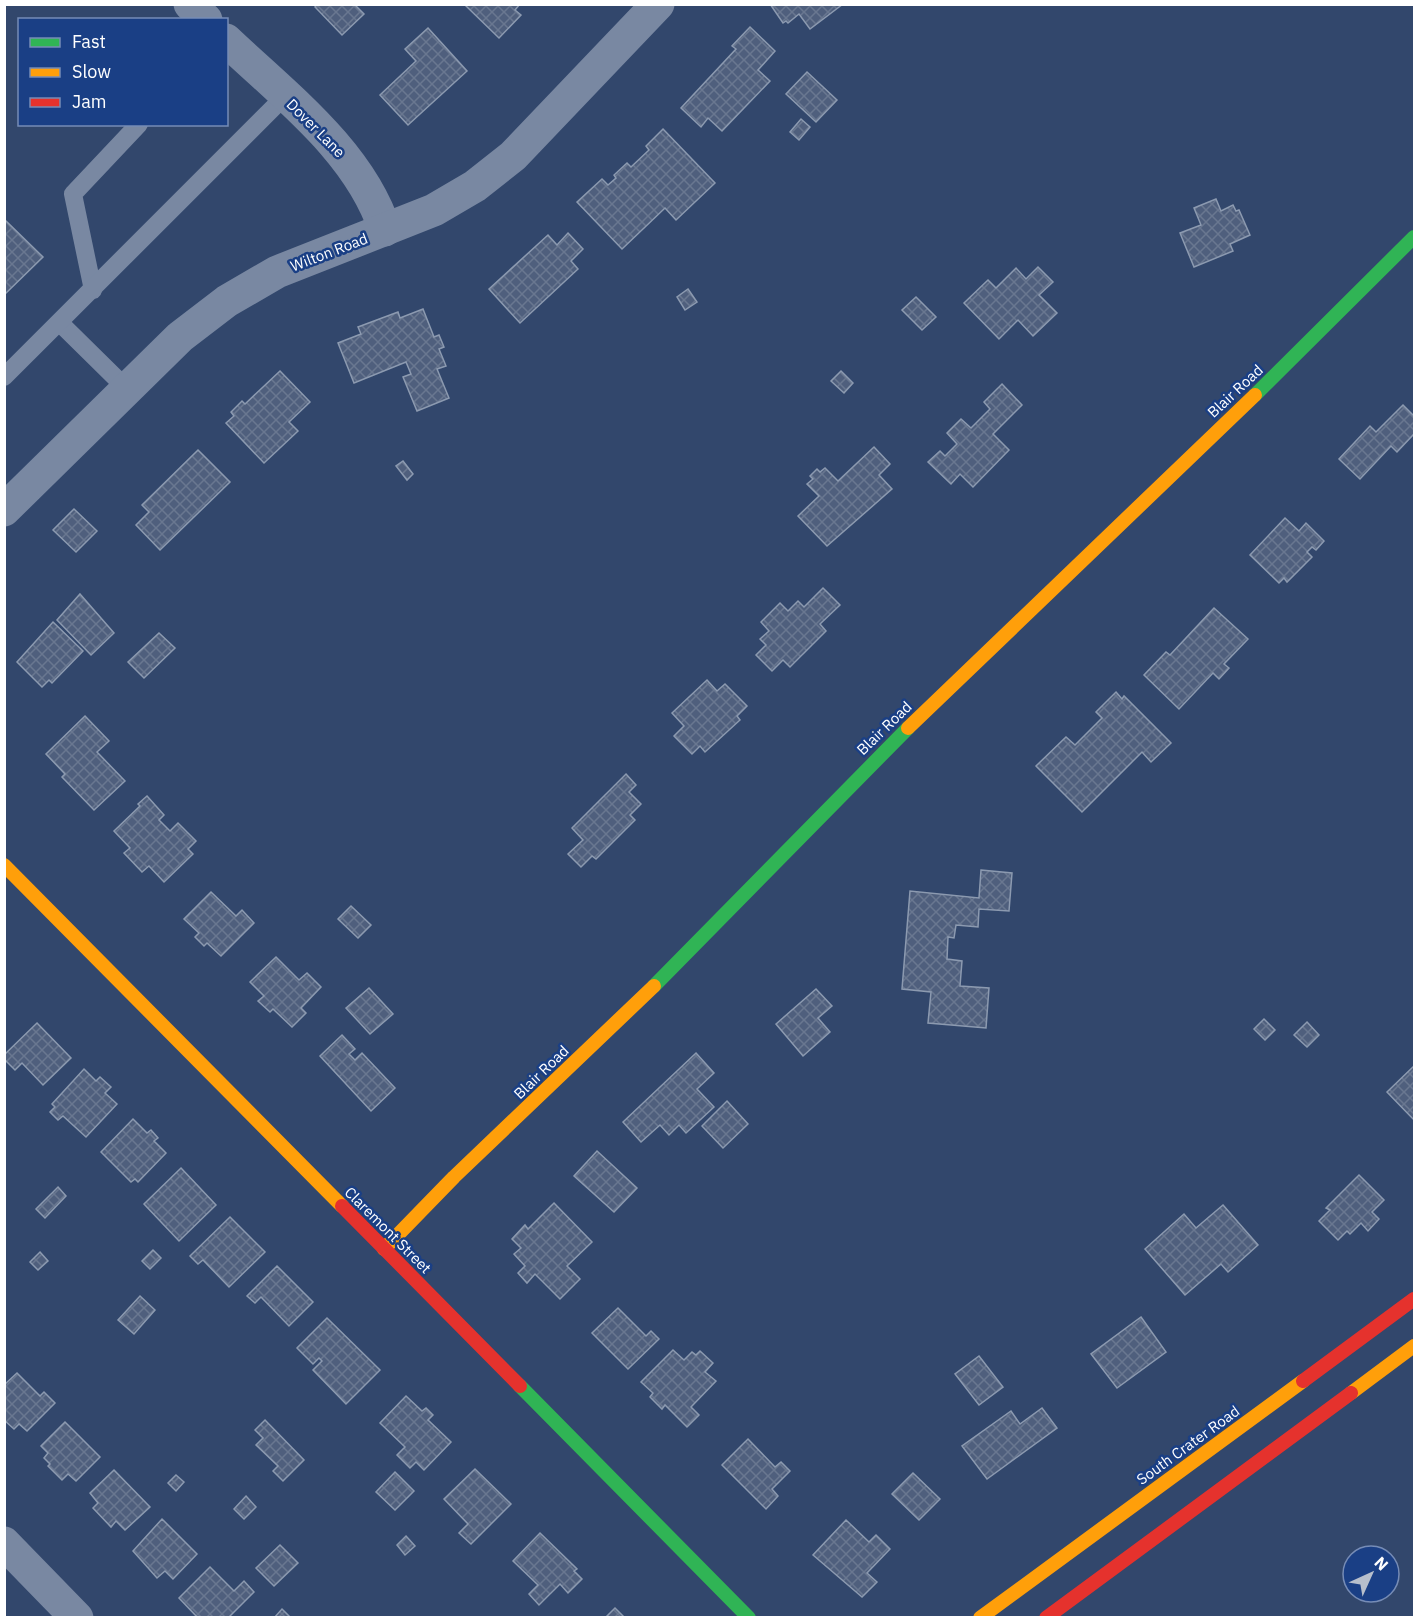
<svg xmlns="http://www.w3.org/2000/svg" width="1419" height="1622" font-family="'IBM Plex Sans',sans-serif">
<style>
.building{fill:url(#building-cross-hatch);stroke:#8c9ab0;stroke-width:1.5}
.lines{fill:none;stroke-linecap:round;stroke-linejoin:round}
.lane{stroke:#7988a2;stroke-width:18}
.street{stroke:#7988a2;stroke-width:33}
.fast{stroke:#30b455;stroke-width:14}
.slow{stroke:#ff9f0a;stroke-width:14}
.jam{stroke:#e5322d;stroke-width:14}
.labels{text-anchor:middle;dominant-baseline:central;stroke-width:5;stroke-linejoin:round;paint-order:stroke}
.street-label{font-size:15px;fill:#fff;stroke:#1a3f85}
</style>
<defs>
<pattern id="building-cross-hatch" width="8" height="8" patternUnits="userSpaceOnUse" patternTransform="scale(1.5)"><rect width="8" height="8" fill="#4f5f7d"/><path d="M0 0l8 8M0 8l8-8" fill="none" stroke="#697790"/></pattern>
</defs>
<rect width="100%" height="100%" fill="#32476c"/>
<g class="building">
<polygon points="317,4 354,4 364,14 342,35 315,7"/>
<polygon points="464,4 520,4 515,10 521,15 499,38"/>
<polygon points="770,4 843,4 810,29 799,14 788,23 786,21 783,23"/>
<polygon points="750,27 775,51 758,70 770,81 722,131 708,118 701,127 681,108 736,49 732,46"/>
<polygon points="428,28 467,71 408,125 380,95 416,61 405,49"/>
<polygon points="807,72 837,100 816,122 786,94"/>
<polygon points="801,119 810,127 799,140 790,132"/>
<polygon points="663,129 715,183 676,220 665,208 622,249 577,202 602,179 608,185 616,178 614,175 627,163 631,167 649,150 646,146"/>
<polygon points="1216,199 1221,211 1233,205 1236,211 1239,210 1250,235 1230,244 1233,251 1194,267 1180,233 1201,225 1194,208"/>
<polygon points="4,219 43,257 4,295"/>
<polygon points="568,233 583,249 571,261 578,269 520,323 489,289 548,235 557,245"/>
<polygon points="1038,267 1053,282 1039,295 1057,313 1033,336 1018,320 999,339 964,303 988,280 996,288 1016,268 1026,279"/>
<polygon points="688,289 697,302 685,310 677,297"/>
<polygon points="916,297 936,317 922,330 902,310"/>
<polygon points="423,309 434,337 439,335 444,347 439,349 446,366 437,369 449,398 417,411 403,377 411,374 406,362 354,383 338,343 361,334 358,327 398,312 400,318"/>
<polygon points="280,371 310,402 289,422 298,431 264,463 226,423 234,416 231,412 242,401 245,404"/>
<polygon points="841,371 853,383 844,393 831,381"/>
<polygon points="1002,384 1022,405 993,434 1009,450 973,487 960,474 951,484 928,462 940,451 945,456 957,444 947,433 961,419 971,428 990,409 984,402"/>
<polygon points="1403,405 1414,416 1414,434 1397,452 1391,446 1360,479 1339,459 1370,426 1376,432"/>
<polygon points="874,447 890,464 879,475 892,489 827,546 798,516 819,496 807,484 813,479 810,476 817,469 820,472 825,468 838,481"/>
<polygon points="198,450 230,482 160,550 136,525 149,512 142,505"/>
<polygon points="403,461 413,474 407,480 396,466"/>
<polygon points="74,509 97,531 76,552 53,530"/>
<polygon points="1285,518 1299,531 1306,523 1324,541 1316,550 1312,547 1307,552 1312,557 1287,582 1284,578 1279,583 1250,555"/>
<polygon points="823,588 840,605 820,624 826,631 790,667 783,660 772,671 756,655 766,645 760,639 769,631 761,622 780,603 788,611 798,601 804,607"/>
<polygon points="80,594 114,633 91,655 57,620"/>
<polygon points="1214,608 1248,639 1224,664 1229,668 1219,679 1213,673 1179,709 1144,675 1166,652 1170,655"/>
<polygon points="53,622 83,651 52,683 49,680 42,687 17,662"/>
<polygon points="159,633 175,648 144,678 128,662"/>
<polygon points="707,680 717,691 725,684 747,706 737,716 740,720 705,752 700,746 692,754 674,736 684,726 672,713"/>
<polygon points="1116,692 1122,699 1124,696 1171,743 1151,762 1142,752 1082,812 1036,766 1066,737 1075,745 1102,718 1096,712"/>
<polygon points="85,716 109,741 97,752 125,781 94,810 62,777 65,774 46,754"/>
<polygon points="626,774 636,785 629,792 641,804 630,815 635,820 596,859 592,856 581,867 568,854 583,840 572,828"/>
<polygon points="147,796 164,815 159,820 170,831 178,823 196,841 188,849 193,854 164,882 149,866 142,872 124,853 130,848 114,831 140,806 138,804"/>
<polygon points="981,870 1012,873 1009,911 979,909 978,927 956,925 954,938 948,937 947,959 962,961 960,986 989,988 986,1028 928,1023 931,992 902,989 910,891 979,898"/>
<polygon points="211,892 236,916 242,910 254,923 221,956 207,943 204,946 195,937 199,933 184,919"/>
<polygon points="351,906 371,925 358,938 338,919"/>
<polygon points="276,957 299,980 307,973 321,987 301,1008 306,1013 292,1027 273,1009 270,1012 258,1001 264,996 250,982"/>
<polygon points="369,988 393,1014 370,1034 346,1008"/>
<polygon points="816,989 832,1006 818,1018 830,1032 803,1056 776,1024"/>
<polygon points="1264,1019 1275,1030 1265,1040 1254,1029"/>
<polygon points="1307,1022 1319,1035 1307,1047 1294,1035"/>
<polygon points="37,1023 71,1058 43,1085 22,1063 15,1070 4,1059 4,1055"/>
<polygon points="342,1035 355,1049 349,1054 355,1060 362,1053 395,1088 371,1111 320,1056"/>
<polygon points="696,1053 714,1073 697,1089 714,1107 686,1133 679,1125 669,1135 660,1125 641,1142 623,1122"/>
<polygon points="1414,1066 1414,1120 1387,1092"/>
<polygon points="84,1069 96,1081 100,1077 111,1087 105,1093 117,1104 86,1137 63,1116 58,1120 50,1112 55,1107 52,1104"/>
<polygon points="727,1101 748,1124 723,1148 702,1126"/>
<polygon points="133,1119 147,1133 151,1130 158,1138 154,1141 166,1153 138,1182 135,1179 131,1182 101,1152"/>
<polygon points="597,1151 637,1188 614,1212 574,1176"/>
<polygon points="181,1168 216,1205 179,1241 144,1204"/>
<polygon points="1359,1175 1384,1200 1372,1212 1379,1219 1368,1231 1361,1223 1350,1234 1347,1231 1338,1240 1319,1221 1330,1210 1326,1208"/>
<polygon points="58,1187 66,1196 45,1218 36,1209"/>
<polygon points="554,1203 592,1242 567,1266 580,1279 560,1299 535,1274 527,1283 518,1273 525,1266 514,1254 521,1248 512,1239 525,1225 528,1229"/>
<polygon points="1223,1205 1258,1245 1228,1272 1221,1264 1185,1295 1145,1249 1184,1214 1196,1228"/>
<polygon points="230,1217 265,1252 229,1287 203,1260 198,1264 190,1256"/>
<polygon points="153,1250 161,1258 150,1269 142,1261"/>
<polygon points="40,1252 48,1261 38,1270 30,1262"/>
<polygon points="277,1266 313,1302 289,1326 261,1297 255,1303 247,1296"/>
<polygon points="140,1296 155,1310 134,1334 118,1320"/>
<polygon points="618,1308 646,1336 651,1331 659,1339 628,1369 592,1333"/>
<polygon points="1141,1317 1166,1352 1117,1388 1091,1354"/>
<polygon points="327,1318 380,1370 346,1404 313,1370 322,1361 319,1358 313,1364 297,1348"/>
<polygon points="673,1350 684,1360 692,1352 696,1355 700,1351 713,1363 705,1372 716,1381 691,1407 699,1415 687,1427 665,1405 662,1409 650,1397 653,1393 641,1382"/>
<polygon points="979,1356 1003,1387 979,1405 955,1374"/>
<polygon points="17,1373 40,1396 44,1392 55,1403 27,1431 19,1424 14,1429 4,1420 4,1385"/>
<polygon points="406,1396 422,1411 426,1408 433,1415 428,1420 451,1442 424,1470 416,1462 410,1468 397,1455 405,1447 380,1423"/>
<polygon points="1042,1408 1057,1428 987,1479 962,1446 1011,1411 1020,1424"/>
<polygon points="265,1420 304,1460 283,1481 273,1471 278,1466 256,1445 263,1438 255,1430"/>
<polygon points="65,1422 100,1457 76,1481 68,1474 62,1480 48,1466 50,1464 44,1458 48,1453 41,1446"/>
<polygon points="748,1439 775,1467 781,1462 790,1471 772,1489 778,1496 766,1509 722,1465"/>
<polygon points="475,1469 511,1504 471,1544 459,1533 468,1524 444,1499"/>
<polygon points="114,1470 150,1507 125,1530 116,1521 111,1527 93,1508 98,1503 90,1493"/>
<polygon points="395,1472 414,1491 395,1510 376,1492"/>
<polygon points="913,1473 940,1499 919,1520 892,1494"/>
<polygon points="176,1475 184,1482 176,1491 168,1483"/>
<polygon points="246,1496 256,1507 244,1519 234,1509"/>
<polygon points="162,1519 197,1554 173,1579 165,1571 157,1578 133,1551"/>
<polygon points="846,1520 869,1542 876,1535 890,1549 867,1573 877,1582 862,1597 813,1555"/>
<polygon points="540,1533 577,1569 574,1571 582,1579 568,1593 560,1584 539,1605 529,1594 538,1585 513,1561"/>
<polygon points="406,1536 415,1546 405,1555 397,1545"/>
<polygon points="280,1545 298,1563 274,1586 256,1568"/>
<polygon points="210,1567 234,1591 244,1581 254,1592 228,1618 198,1618 179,1598"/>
<polygon points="615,1608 625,1618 605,1618"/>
<polygon points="282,1609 291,1618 274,1618"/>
</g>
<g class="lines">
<g class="lane">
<polyline points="93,290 73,194 139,124"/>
<polyline points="60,323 127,389"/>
<polyline points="4,377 285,96"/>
</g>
<g class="street">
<polyline points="190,4 206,20"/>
<path d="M 226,40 C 284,95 360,152 385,230"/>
<polyline points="4,510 180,337 227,301 277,272 434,210 475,186 513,156 658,4"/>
<polyline points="4,1543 77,1618"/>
</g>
<g class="fast">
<polyline points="1255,395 1414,237"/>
<polyline points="654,986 908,728"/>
<polyline points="520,1386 749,1618"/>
</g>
<g class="slow">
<polyline points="908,728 1255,395"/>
<polyline points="4,865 342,1206"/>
<polyline points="384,1249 454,1177 654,986"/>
<polyline points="1351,1393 1414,1346"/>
<polyline points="980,1618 1303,1381"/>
</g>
<g class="jam">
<polyline points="342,1206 520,1386"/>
<polyline points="1303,1381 1414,1299"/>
<polyline points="1046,1618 1351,1393"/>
</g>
</g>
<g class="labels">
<g class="street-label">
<text transform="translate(316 128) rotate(45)">Dover Lane</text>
<text transform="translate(329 252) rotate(-21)">Wilton Road</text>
<text transform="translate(1235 391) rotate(-43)">Blair Road</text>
<text transform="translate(884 728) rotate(-44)">Blair Road</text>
<text transform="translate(541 1072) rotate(-44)">Blair Road</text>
<text transform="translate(388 1230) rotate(45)">Claremont Street</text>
<text transform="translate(1188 1445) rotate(-36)">South Crater Road</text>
</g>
</g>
<rect width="1419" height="1622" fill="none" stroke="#ffffff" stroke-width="12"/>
<rect x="18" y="18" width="210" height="108" fill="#1a3f85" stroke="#768cb6" stroke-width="1.5"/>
<rect x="30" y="38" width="30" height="9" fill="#30b455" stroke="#768cb6" stroke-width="1.5"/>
<text x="72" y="48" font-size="18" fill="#ffffff">Fast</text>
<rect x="30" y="68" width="30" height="9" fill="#ff9f0a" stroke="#768cb6" stroke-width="1.5"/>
<text x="72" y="78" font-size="18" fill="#ffffff">Slow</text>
<rect x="30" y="98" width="30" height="9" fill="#e5322d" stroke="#768cb6" stroke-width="1.5"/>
<text x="72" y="108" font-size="18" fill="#ffffff">Jam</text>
<g transform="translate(1371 1574) rotate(45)"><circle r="28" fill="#1a3f85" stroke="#768cb6" stroke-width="1.5"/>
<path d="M0-4.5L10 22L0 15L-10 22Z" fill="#b7bfcc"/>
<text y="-9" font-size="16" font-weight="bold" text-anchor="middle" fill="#ffffff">N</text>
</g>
</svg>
